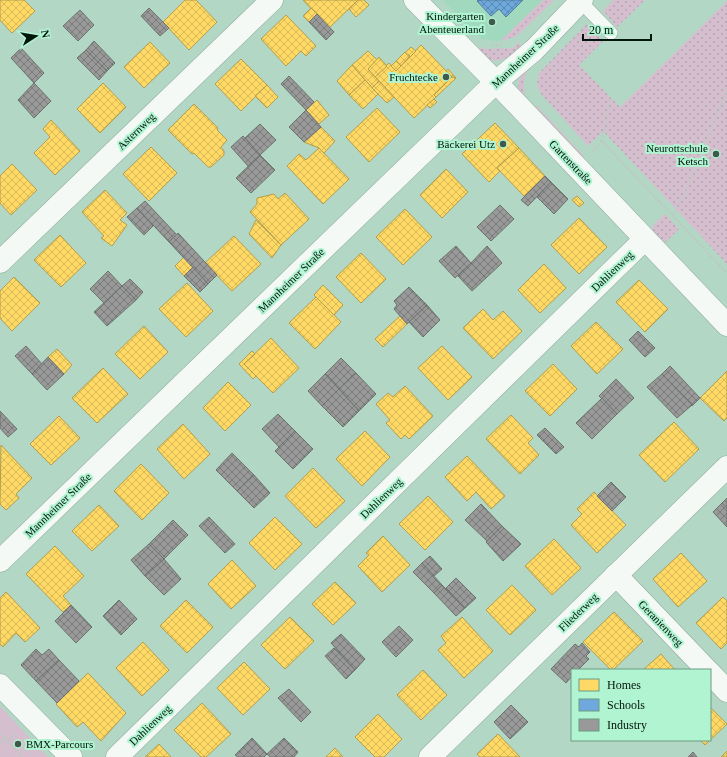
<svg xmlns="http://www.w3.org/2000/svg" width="727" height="757" font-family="'Times New Roman',serif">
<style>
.built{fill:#a0d9bd}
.grass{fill:url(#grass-dots)}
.pitch{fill:#d5bfce}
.homes{fill:url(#homes-cross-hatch);stroke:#b29e4b}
.schools{fill:url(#schools-cross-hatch);stroke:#4e7c9d}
.industry{fill:url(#industry-cross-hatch);stroke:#6b726e}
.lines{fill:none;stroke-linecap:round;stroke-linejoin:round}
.service-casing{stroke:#8fac9d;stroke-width:14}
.minor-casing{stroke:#8fac9d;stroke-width:23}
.path{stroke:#bec9c3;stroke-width:2.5;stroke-dasharray:2 2;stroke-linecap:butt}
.service{stroke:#f4f9f6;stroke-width:13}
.minor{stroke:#f4f9f6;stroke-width:22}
.poi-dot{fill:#3f5a4c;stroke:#b1f4d2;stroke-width:1.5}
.labels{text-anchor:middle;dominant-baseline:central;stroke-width:4;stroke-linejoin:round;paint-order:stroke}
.poi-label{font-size:11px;fill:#00160b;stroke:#b1f4d2;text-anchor:end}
.street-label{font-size:11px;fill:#00160b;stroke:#b1f4d2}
</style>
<defs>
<pattern id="grass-dots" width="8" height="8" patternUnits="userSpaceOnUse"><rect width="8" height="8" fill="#d5bfce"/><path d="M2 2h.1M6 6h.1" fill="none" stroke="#b5a3b0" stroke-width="1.8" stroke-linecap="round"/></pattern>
<pattern id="homes-cross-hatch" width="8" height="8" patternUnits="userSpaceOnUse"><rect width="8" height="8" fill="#ffd966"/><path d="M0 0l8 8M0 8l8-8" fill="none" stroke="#d9ba57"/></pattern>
<pattern id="schools-cross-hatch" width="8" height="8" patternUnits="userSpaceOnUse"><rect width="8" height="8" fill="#6fa8dc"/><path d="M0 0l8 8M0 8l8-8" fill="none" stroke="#5988b1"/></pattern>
<pattern id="industry-cross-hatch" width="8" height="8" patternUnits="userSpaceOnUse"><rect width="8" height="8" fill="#999"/><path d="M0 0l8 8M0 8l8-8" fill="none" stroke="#7a7c7b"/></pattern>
</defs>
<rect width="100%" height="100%" fill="#b3d7c5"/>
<polygon class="built" points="443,0 543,0 500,41 481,39"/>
<g class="grass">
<polygon points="543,0 554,0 519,34 515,37 500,41"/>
<polygon points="613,0 645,0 617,27 603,11"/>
<polygon points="727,1 727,264 603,131 588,146 541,94 537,85 539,73 587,24 603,41 579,65 620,107"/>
<path d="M 518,42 L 521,46 C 512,55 500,65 487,59 C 483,57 480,53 477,50 L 480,47 L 484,49 L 513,48 Z"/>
<path d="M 534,62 C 525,72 522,81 525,94 L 522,97 C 513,79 522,74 534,62 Z"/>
<polygon points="537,106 584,156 582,158 534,108"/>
<polygon points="665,214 679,229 666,242 660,241 652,231 653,225"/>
</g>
<polygon class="pitch" points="0,706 48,757 0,757"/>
<g class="homes">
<polygon points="0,0 24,0 35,11 12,33 0,20"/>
<polygon points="185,0 196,0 217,22 189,50 163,22"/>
<polygon points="303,0 358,0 329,28"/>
<polygon points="358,0 364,0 369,5 356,17 349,9"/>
<polygon points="311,8 317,14 309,22 303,16"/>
<polygon points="286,15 316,46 306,56 301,51 286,66 261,39"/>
<polygon points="150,42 170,63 144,88 124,67"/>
<polygon points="421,45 452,77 434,95 436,97 414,118 375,77 389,63 396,71"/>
<polygon points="411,47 416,51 396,71 391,66"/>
<polygon points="368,51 377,60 368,69 379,81 372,88 352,65"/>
<polygon points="405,52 410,56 401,66 396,61"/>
<polygon points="379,57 387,66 375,77 368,69"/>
<polygon points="241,59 267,85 241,111 215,84"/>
<polygon points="352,65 365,80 349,95 337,81"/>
<polygon points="448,69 456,78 452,77 446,71"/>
<polygon points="452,77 456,78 436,97 434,95"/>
<polygon points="365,80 378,94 363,109 349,95"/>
<polygon points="379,81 394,97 387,103 372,88"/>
<polygon points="103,83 126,107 100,133 77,109"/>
<polygon points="267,85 278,97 267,108 255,96"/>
<polygon points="434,99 437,102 430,108 427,105"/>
<polygon points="317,100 329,115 319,124 306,110"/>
<polygon points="194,104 218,128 217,130 227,140 221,147 224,151 224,155 211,167 208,167 194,153 192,154 168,130"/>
<polygon points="377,108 400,132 369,162 346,137"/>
<polygon points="51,120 80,151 55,175 34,153 50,137 43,129"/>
<polygon points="495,123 519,148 497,168 500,171 489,182 462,154"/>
<polygon points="321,127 335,141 324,153 319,148 304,142"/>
<polygon points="151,147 177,173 149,201 123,174"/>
<polygon points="319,148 349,179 323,204 287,166 299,154 306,160"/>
<polygon points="519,148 545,176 524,196 497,168"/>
<polygon points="12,164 37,190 11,215 0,203 0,176"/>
<polygon points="446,169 468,192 442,218 420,195"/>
<polygon points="105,190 127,213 120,220 127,225 112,246 101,238 104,236 82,212"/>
<polygon points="285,193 309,219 281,245 250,212 257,204 257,198 274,194 278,199"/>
<polygon points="577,196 584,203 579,207 572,200"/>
<polygon points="405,209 432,237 403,265 376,237"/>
<polygon points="579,218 607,247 579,274 551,245"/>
<polygon points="256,220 281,245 272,258 249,234"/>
<polygon points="60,235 86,263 61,287 34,260"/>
<polygon points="234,236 261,264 232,291 205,263"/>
<polygon points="361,253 386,279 361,303 336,277"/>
<polygon points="184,257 193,267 184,276 175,266"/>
<polygon points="544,264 566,288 540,313 518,290"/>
<polygon points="14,277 40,303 12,331 0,318 0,291"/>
<polygon points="639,280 668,309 645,332 616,302"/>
<polygon points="187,283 213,311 186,337 159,309"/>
<polygon points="323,285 343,305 334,315 314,295"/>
<polygon points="316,297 341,322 315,349 289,323"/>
<polygon points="483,309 493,320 503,311 522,331 493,359 463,328"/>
<polygon points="400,316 407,324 383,347 375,339"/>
<polygon points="596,322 623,349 597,374 571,346"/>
<polygon points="144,326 168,352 140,379 115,354"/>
<polygon points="271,338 299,368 273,393 244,364"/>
<polygon points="442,346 472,377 448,400 418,368"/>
<polygon points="57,349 72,365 64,374 48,357"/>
<polygon points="252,351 255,354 244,364 256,376 253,379 239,364"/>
<polygon points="553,364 577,389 550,416 525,391"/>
<polygon points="103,368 128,394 97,423 72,398"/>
<polygon points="727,371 727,418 724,421 700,398"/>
<polygon points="228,382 251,405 225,431 203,408"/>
<polygon points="405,386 433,416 409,439 405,435 401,439 386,423 390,420 376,404 388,393 393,397"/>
<polygon points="511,415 533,438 528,443 539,455 520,474 486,439"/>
<polygon points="59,416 80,438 51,465 30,444"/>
<polygon points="674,422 699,449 665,482 639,455"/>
<polygon points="183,424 210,454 184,479 157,449"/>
<polygon points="365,431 390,457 362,486 336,459"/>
<polygon points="1,445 32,478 16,494 19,498 6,510 0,504"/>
<polygon points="467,456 505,496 491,509 476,492 467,501 445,477"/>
<polygon points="141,464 169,493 142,520 114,491"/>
<polygon points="313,468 345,501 316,528 285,496"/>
<polygon points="594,492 626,525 597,553 571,525 582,514 577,509"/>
<polygon points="428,496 453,522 425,550 399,524"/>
<polygon points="99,505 119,526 92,551 72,531"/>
<polygon points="275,517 302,544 275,570 249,543"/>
<polygon points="383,536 410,565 382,592 358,566 369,555 366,553"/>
<polygon points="554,539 581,568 552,595 525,566"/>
<polygon points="55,546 84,576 63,596 71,605 63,612 26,574"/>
<polygon points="681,553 707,581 678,607 653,579"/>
<polygon points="232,560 256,586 231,609 208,584"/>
<polygon points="335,582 356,603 333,625 312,604"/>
<polygon points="512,585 536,610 510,635 486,610"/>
<polygon points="6,592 40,628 25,642 16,633 3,647 0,644 0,598"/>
<polygon points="723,597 727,601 727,643 721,649 696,623"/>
<polygon points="186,600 213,627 187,653 160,626"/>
<polygon points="614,612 643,641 613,670 611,670 583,642"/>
<polygon points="290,617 314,641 285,669 261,645"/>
<polygon points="462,617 493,651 464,678 438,650 446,643 441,636"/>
<polygon points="143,642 169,670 142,696 116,668"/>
<polygon points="661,654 675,670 643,670"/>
<polygon points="244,662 270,689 243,715 217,688"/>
<polygon points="423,670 447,695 421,720 397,695"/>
<polygon points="88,673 126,713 101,741 83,722 77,727 56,704"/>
<polygon points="202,703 231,734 206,757 201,757 174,730"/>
<polygon points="710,707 727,724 705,745 700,740 710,740"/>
<polygon points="378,714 402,739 384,757 375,757 355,737"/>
<polygon points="498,734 520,757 480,757 477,754"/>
<polygon points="159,744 171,757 145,757"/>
<polygon points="335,748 343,757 326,757"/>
<polygon points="727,751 727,757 721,757"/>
</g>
<polygon class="schools" points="478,0 523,0 506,17 499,9 491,16 477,1"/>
<g class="industry">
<polygon points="149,8 169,28 160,36 141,16"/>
<polygon points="80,10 94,25 78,41 63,26"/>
<polygon points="317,14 334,32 326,40 309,22"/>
<polygon points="94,41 115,63 107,71 86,50"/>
<polygon points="21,48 44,73 34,83 11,58"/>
<polygon points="86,50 107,71 99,80 77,58"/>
<polygon points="289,76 314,102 306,110 281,84"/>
<polygon points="34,83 51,101 34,118 18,100"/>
<polygon points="306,110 321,127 304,142 289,127"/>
<polygon points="260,124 276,140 260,155 245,138"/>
<polygon points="243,136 260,155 248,166 231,147"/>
<polygon points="260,155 275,170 251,193 236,178"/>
<polygon points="545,176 551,182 528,206 521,200"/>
<polygon points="551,182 568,199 554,214 537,197"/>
<polygon points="145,201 177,235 169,242 137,208"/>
<polygon points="500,205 514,219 491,241 477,227"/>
<polygon points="137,208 153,226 144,235 127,217"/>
<polygon points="178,233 217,275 208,284 169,242"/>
<polygon points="456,246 471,263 455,278 439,261"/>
<polygon points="487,246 502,263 486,278 471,263"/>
<polygon points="471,263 486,278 472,291 458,276"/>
<polygon points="193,267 208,284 200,292 184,276"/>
<polygon points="108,271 122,286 104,303 90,289"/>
<polygon points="130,279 143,292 136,300 122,286"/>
<polygon points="122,286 136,300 107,326 94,312"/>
<polygon points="409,287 427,305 407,324 394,309 397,305 394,301"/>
<polygon points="427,305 440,320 423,337 409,322"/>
<polygon points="638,331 655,348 645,357 629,340"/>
<polygon points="26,346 42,364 32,374 15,356"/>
<polygon points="48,357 64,374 47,390 32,374"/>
<polygon points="341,358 356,373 339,389 325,374"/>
<polygon points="670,366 700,398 692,406 662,374"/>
<polygon points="356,373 376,394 359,411 339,389"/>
<polygon points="325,374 339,389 322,406 308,391"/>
<polygon points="662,374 692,405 677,418 647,387"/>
<polygon points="616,379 634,398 617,414 599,396"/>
<polygon points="339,389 359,411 343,427 322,406"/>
<polygon points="602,398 617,414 592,439 576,423"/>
<polygon points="0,411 17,429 8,437 0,428"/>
<polygon points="278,414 295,431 279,447 262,429"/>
<polygon points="545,428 564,447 556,454 537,435"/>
<polygon points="295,431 313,449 293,469 275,451"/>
<polygon points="232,453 254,475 237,491 216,470"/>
<polygon points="254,475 270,493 254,508 237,491"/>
<polygon points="611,482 626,497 612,511 597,496"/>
<polygon points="727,498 727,508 722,503"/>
<polygon points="722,503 727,508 727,527 713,512"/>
<polygon points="481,504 502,526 487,541 465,520"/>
<polygon points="209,517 235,544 225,553 199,526"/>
<polygon points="173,520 188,535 164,559 149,544"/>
<polygon points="502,526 521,544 503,561 486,542"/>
<polygon points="149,544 164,559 145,576 131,560"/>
<polygon points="430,556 442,569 434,576 422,563"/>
<polygon points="164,559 181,579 164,595 145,576"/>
<polygon points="422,563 442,585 434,593 413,572"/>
<polygon points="456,578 476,598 465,608 446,588"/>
<polygon points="442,585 465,608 456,616 434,593"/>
<polygon points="119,600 137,619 121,635 103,616"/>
<polygon points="71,605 92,627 76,643 55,621"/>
<polygon points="399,626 413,640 396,657 382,642"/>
<polygon points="341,634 365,659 355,670 331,643"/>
<polygon points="582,643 590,652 586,656 589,659 578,670 572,670 572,676 566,683 551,669 575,644 579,647"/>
<polygon points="334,648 355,670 346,679 325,656"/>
<polygon points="36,649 42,655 49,649 59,660 36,681 21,665"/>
<polygon points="59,660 79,681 57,703 36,681"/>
<polygon points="289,689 311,712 301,722 278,698"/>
<polygon points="511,705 528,722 510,739 494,722"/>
<polygon points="252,738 267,754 264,757 238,757 235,755"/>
<polygon points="284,738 298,752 294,757 270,757 267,754"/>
<polygon points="693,752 697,757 688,757"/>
</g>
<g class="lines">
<defs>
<polyline id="service" points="581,2 611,33"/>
<g id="minor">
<polyline points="415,0 496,82 727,325"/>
<polyline points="0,262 272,0"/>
<polyline points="0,561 496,82 534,50 582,0"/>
<polyline points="616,575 707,670"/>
<polyline points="710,673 727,691"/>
<polyline points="0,685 71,757"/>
<polyline points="117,757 645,239"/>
<polyline points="430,757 727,467"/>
</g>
</defs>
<use href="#service" class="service-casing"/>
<use href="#minor" class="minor-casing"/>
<g class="path">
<polyline points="492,45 503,45"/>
<polyline points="602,141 610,97"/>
<polyline points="592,151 602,141 727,273"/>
<polyline points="673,215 686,191 727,90"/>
<polyline points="0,732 22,757"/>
<polyline points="8,740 16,732"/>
<polyline points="0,742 6,739"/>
</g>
<use href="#service" class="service"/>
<use href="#minor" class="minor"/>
</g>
<g class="poi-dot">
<circle cx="492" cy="22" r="4"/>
<circle cx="446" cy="77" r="4"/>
<circle cx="503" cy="144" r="4"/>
<circle cx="716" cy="154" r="4"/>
<circle cx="18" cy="744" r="4"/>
</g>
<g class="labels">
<g class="poi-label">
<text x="484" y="16">Kindergarten<tspan x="484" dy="13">Abenteuerland</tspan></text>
<text x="438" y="77">Fruchtecke</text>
<text x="495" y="144">Bäckerei Utz</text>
<text x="708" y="148">Neurottschule<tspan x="708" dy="13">Ketsch</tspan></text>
<text x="26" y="744" text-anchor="start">BMX-Parcours</text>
</g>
<g class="street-label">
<text transform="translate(525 56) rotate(-43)">Mannheimer Straße</text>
<text transform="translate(136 131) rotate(-44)">Asternweg</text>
<text transform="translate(571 162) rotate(46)">Gartenstraße</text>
<text transform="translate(612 271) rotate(-44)">Dahlienweg</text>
<text transform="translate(291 280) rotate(-44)">Mannheimer Straße</text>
<text transform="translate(381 498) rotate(-44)">Dahlienweg</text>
<text transform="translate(58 505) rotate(-44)">Mannheimer Straße</text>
<text transform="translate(578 612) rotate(-44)">Fliederweg</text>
<text transform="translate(661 623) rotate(46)">Geranienweg</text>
<text transform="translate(150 725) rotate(-44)">Dahlienweg</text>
</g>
</g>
<rect x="571" y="669" width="140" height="72" fill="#b1f4d2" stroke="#6a9b82"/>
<rect x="579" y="679" width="20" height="12" fill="#ffd966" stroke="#6a9b82"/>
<text x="607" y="689" font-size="12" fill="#00160b">Homes</text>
<rect x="579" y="699" width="20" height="12" fill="#6fa8dc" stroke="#6a9b82"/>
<text x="607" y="709" font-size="12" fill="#00160b">Schools</text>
<rect x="579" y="719" width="20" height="12" fill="#999999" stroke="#6a9b82"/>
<text x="607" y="729" font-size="12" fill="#00160b">Industry</text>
<g transform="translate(36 36) rotate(78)" stroke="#b1f4d2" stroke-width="3" paint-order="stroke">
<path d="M0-3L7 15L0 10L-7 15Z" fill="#00160b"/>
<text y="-6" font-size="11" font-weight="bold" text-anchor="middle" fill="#00160b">N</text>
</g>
<path d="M583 34v6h68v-6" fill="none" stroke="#00160b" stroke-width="2"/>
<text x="589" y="34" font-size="12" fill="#00160b" stroke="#b1f4d2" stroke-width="3" paint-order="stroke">20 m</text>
</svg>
